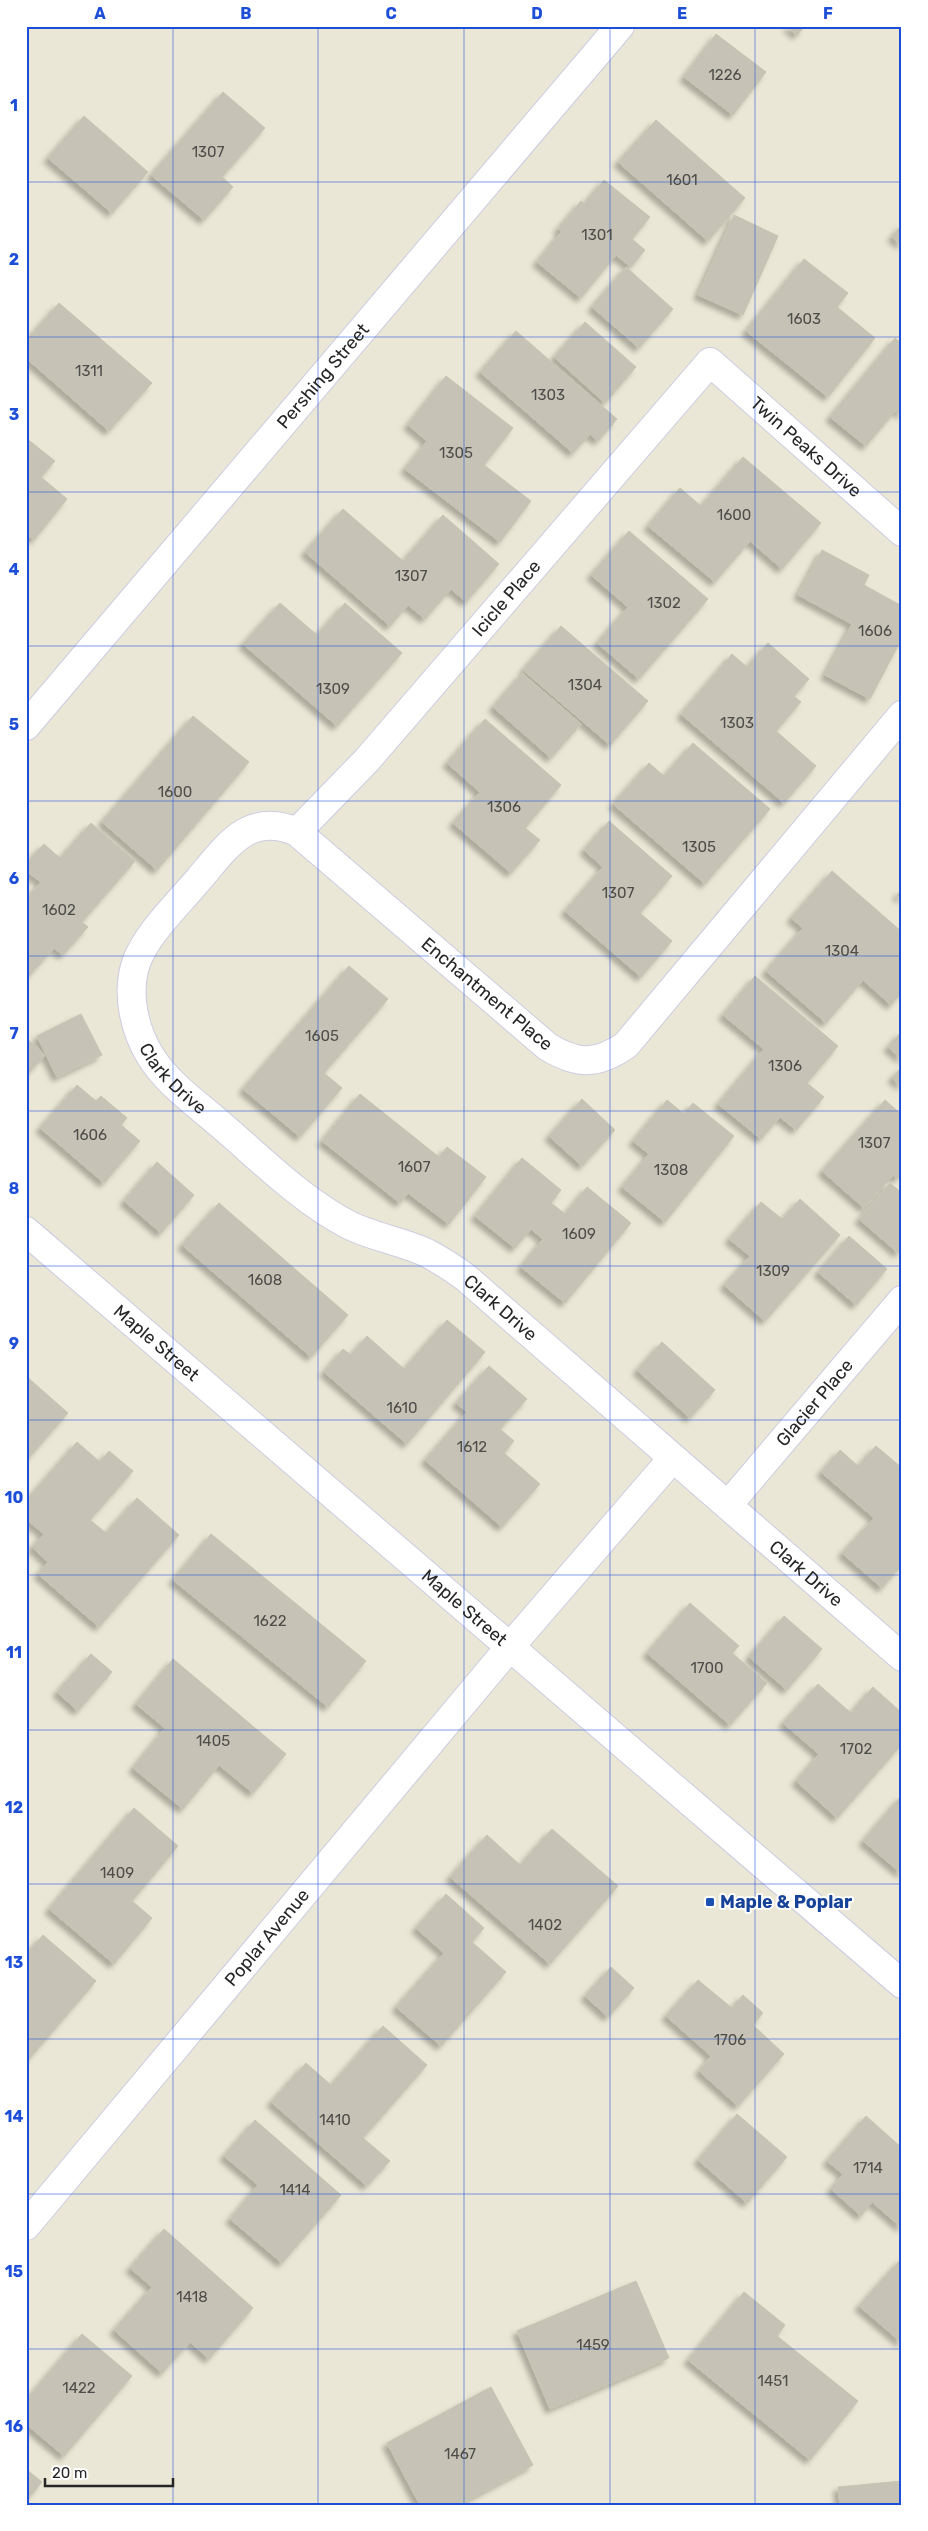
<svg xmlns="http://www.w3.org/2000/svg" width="928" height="2531" font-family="Rubik,sans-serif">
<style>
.building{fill:#c6c3b6;stroke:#c6c3b0;filter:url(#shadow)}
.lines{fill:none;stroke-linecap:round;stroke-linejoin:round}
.minor-casing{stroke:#cccbe2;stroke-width:30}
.minor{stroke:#fff;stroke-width:28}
.grid{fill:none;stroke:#1d4ed8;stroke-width:1;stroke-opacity:0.55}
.transit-dot{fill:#1a4fb4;stroke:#fff;stroke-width:2}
.labels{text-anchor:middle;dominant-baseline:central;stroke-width:4;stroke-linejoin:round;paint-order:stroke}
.number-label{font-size:15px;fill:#4e4d4a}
.street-label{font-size:18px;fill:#262626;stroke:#fff}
.transit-label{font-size:18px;font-weight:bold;fill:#164399;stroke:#fff;text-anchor:start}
.neatline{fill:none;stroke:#1d4ed8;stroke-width:2}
.grid-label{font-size:16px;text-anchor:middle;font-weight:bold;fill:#1d4ed8}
</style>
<defs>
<filter id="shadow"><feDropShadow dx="-4.5" dy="4.5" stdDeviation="2.5" flood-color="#0004"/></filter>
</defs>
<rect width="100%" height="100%" fill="#ebe7d6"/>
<g class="building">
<polygon points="787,26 805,26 797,35"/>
<polygon points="716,34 766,72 733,115 684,77"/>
<polygon points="223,92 265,128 222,177 233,187 204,220 151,175"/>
<polygon points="84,116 148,172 112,213 48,158"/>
<polygon points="656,120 745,198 708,241 618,162"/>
<polygon points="604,180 650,217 632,239 645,250 631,267 616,255 581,298 537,262 561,232 558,229 581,201 584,204"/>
<polygon points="734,215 778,236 743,315 698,295"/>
<polygon points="902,224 902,245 892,237"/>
<polygon points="804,259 848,293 837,307 875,338 828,397 746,331"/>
<polygon points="626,267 673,309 639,348 592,307"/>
<polygon points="59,303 152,383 109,431 26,358 26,341"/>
<polygon points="585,322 636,367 605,403 554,357"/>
<polygon points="516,331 617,419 598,441 590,434 573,453 480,372"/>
<polygon points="895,338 902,344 902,415 896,410 866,446 830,417"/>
<polygon points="446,376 513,428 484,465 531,501 500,542 405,469 427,441 408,425"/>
<polygon points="26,438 55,461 41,477 67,499 34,540 26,534"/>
<polygon points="743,457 821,523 782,569 750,541 715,582 648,526 680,488 701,506"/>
<polygon points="343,509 403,561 443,515 499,564 466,602 451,589 425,619 408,605 390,626 305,552"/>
<polygon points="629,531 708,599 639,679 597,643 628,607 591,575"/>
<polygon points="822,550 869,575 864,585 902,606 902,638 870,699 825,675 852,624 798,595"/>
<polygon points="280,603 317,635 345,603 402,653 337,726 243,644"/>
<polygon points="561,626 648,701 610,745 523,670"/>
<polygon points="768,643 809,679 794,696 801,702 776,731 816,766 784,803 681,714 732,654 747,667"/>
<polygon points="522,673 581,724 551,758 493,707"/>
<polygon points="193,716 249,762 157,870 102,822"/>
<polygon points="485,719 561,785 525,828 540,840 511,873 453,823 480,792 447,763"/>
<polygon points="693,743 770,809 705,884 613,804 649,763 664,776"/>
<polygon points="609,821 672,876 640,913 672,941 641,977 565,911 603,867 584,850"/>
<polygon points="91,823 135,861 82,922 88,927 63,955 54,948 29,976 26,973 26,899 41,882 26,871 26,863 44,844 60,858"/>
<polygon points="832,871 902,932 902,992 891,1005 863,980 826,1023 766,971 803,928 791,918"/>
<polygon points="902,889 902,899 897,895"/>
<polygon points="349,966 388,999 324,1073 342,1088 300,1137 243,1089"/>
<polygon points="755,976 838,1046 807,1083 824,1097 796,1130 780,1117 761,1139 718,1104 764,1049 723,1015"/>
<polygon points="81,1014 102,1055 57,1077 37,1036"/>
<polygon points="902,1031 902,1059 888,1047"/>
<polygon points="26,1038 45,1055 26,1076"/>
<polygon points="902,1067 902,1086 892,1078"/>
<polygon points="77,1085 96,1101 101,1096 127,1118 121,1125 140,1141 104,1183 40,1128"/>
<polygon points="360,1094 439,1157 447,1147 486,1177 449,1224 408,1193 400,1203 322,1141"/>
<polygon points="582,1099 615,1130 582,1166 549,1136"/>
<polygon points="667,1100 684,1114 693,1103 734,1136 665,1222 622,1187 649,1154 633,1141"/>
<polygon points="885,1100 902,1115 902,1173 897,1179 893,1175 864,1208 822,1171"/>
<polygon points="522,1158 561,1190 551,1203 565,1214 587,1187 631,1223 565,1303 521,1267 543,1239 531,1229 515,1248 475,1216"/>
<polygon points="157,1162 194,1195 161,1233 124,1201"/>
<polygon points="890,1183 902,1193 902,1249 898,1253 859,1219"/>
<polygon points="800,1199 840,1235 765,1321 724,1285 750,1256 729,1239 761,1202 782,1219"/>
<polygon points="219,1203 348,1315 311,1357 182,1245"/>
<polygon points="849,1236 887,1269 856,1305 818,1272"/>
<polygon points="447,1320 485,1352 407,1444 324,1372 343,1349 351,1355 367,1336 404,1369"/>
<polygon points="662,1342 715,1390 690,1418 637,1370"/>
<polygon points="489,1366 527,1399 500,1429 514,1441 504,1453 540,1484 502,1527 425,1460 467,1412 456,1403"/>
<polygon points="26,1376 68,1413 26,1461"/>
<polygon points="77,1442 100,1462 109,1451 133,1471 90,1520 106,1533 137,1498 179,1535 99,1627 38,1574 48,1562 32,1547 44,1534 26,1519 26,1501"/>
<polygon points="876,1446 902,1468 902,1565 882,1588 842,1553 874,1518 821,1472 840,1450 858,1466"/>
<polygon points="211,1534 366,1661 328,1707 173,1580"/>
<polygon points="690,1603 739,1646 732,1653 767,1683 730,1725 647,1653"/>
<polygon points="784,1616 822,1649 787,1690 749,1657"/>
<polygon points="91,1654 112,1672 78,1711 57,1692"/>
<polygon points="173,1659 286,1754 253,1793 219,1765 183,1809 133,1768 165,1728 136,1704"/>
<polygon points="818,1684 851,1713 873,1687 902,1713 902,1744 837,1818 796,1781 819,1754 783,1723"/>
<polygon points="902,1795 902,1874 863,1841"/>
<polygon points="134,1808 178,1846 132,1901 152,1918 114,1964 49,1909"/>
<polygon points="552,1829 618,1886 550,1964 450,1877 487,1835 520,1865"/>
<polygon points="446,1894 484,1928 472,1942 506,1972 441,2046 396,2007 444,1953 416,1928"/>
<polygon points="43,1935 96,1981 29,2059 26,2057 26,1955"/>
<polygon points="611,1967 634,1988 608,2017 585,1996"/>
<polygon points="698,1980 732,2008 743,1995 763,2013 753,2025 784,2054 738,2106 699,2071 711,2056 666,2016"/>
<polygon points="383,2026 427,2065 363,2138 390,2161 367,2186 271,2102 306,2063 331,2085"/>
<polygon points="737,2114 787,2157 747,2203 698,2160"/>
<polygon points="866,2116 902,2148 902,2228 872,2202 861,2216 831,2189 843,2174 827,2161"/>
<polygon points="255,2120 341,2195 282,2263 230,2219 258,2185 224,2156"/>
<polygon points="164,2229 253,2308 209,2359 190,2342 162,2373 114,2330 152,2287 130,2268"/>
<polygon points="902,2258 902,2343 859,2306"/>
<polygon points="636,2281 669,2358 550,2409 517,2331"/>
<polygon points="744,2292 785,2325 777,2336 858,2401 810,2460 688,2360"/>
<polygon points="82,2334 132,2376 64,2456 26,2424 26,2400"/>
<polygon points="491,2387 533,2465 458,2505 420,2505 387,2443"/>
<polygon points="26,2469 42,2482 26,2501"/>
<polygon points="902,2481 902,2505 840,2505 838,2487"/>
</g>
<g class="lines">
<defs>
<g id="minor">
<path id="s1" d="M 902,715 L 626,1045 C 597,1065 578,1065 548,1047 L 297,832 C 249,811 227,846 199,879 C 180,902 146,934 136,963 C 126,993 134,1030 151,1057 C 168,1084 197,1104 221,1125 C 262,1160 301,1200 349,1225 C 373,1237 401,1241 427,1253 C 440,1260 453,1268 465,1277 L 902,1657"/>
<path id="s2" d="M 26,726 L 620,26"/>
<path id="s3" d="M 297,832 L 367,760 L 710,362 L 902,532"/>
<path id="s4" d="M 26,1231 L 902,1984"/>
<path id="s5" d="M 728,1505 L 902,1300"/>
<path id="s6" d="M 26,2226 L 509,1648 L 672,1459"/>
</g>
</defs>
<use href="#minor" class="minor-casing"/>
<use href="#minor" class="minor"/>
</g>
<path class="grid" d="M 173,26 L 173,2505M 318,26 L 318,2505M 464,26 L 464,2505M 610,26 L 610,2505M 755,26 L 755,2505M 26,182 L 902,182M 26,337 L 902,337M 26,492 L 902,492M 26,646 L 902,646M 26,801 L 902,801M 26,956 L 902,956M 26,1111 L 902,1111M 26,1266 L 902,1266M 26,1420 L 902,1420M 26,1575 L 902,1575M 26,1730 L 902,1730M 26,1884 L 902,1884M 26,2039 L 902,2039M 26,2194 L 902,2194M 26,2349 L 902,2349"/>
<rect class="transit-dot" x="705" y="1897" width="10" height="10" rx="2.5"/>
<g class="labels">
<g class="number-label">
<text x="725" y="75">1226</text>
<text x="208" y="152">1307</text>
<text x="682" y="180">1601</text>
<text x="597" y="235">1301</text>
<text x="804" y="319">1603</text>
<text x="89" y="371">1311</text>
<text x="548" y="395">1303</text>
<text x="456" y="453">1305</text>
<text x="734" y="515">1600</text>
<text x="411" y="576">1307</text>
<text x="664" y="603">1302</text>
<text x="875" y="631">1606</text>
<text x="585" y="685">1304</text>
<text x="333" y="689">1309</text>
<text x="737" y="723">1303</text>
<text x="175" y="792">1600</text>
<text x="504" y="807">1306</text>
<text x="699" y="847">1305</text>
<text x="618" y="893">1307</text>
<text x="59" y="910">1602</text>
<text x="842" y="951">1304</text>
<text x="322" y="1036">1605</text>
<text x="785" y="1066">1306</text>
<text x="90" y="1135">1606</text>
<text x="874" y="1143">1307</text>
<text x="414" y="1167">1607</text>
<text x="671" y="1170">1308</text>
<text x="579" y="1234">1609</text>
<text x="773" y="1271">1309</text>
<text x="265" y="1280">1608</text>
<text x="402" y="1408">1610</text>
<text x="472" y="1447">1612</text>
<text x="270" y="1621">1622</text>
<text x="707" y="1668">1700</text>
<text x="213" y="1741">1405</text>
<text x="856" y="1749">1702</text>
<text x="117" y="1873">1409</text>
<text x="545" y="1925">1402</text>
<text x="730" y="2040">1706</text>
<text x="335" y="2120">1410</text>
<text x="868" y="2168">1714</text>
<text x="295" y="2190">1414</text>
<text x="192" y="2297">1418</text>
<text x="593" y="2345">1459</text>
<text x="773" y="2381">1451</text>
<text x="79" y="2388">1422</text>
<text x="460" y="2454">1467</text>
</g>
<g class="street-label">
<text stroke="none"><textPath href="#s2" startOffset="459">Pershing Street</textPath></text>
<text stroke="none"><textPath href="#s3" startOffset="754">Twin Peaks Drive</textPath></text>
<text stroke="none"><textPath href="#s3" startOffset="314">Icicle Place</textPath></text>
<text transform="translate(487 994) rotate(40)">Enchantment Place</text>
<text stroke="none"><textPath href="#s1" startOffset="1199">Clark Drive</textPath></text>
<text stroke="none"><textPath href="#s1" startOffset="1604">Clark Drive</textPath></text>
<text stroke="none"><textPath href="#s4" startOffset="172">Maple Street</textPath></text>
<text stroke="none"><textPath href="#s5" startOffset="134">Glacier Place</textPath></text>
<text stroke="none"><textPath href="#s1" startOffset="2009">Clark Drive</textPath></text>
<text stroke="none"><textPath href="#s4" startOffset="578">Maple Street</textPath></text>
<text stroke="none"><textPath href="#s6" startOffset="376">Poplar Avenue</textPath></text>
</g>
<g class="transit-label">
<text x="720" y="1902">Maple &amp; Poplar</text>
</g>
</g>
<rect width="928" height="2531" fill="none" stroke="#ffffff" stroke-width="55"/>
<path d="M45 2478v8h128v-8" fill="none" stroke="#262626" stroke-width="2.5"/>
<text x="52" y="2478" font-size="15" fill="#262626" stroke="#ffffff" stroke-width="4" paint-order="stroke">20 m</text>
<rect x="28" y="28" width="872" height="2476" class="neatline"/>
<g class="grid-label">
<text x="100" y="19">A</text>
<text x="246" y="19">B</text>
<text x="391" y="19">C</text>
<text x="537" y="19">D</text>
<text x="682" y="19">E</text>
<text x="828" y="19">F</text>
<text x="14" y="111">1</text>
<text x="14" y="265">2</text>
<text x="14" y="420">3</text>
<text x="14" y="575">4</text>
<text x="14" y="730">5</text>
<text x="14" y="884">6</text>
<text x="14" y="1039">7</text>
<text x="14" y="1194">8</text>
<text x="14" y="1349">9</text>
<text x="14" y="1503">10</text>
<text x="14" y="1658">11</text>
<text x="14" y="1813">12</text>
<text x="14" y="1968">13</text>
<text x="14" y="2122">14</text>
<text x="14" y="2277">15</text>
<text x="14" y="2432">16</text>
</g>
</svg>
